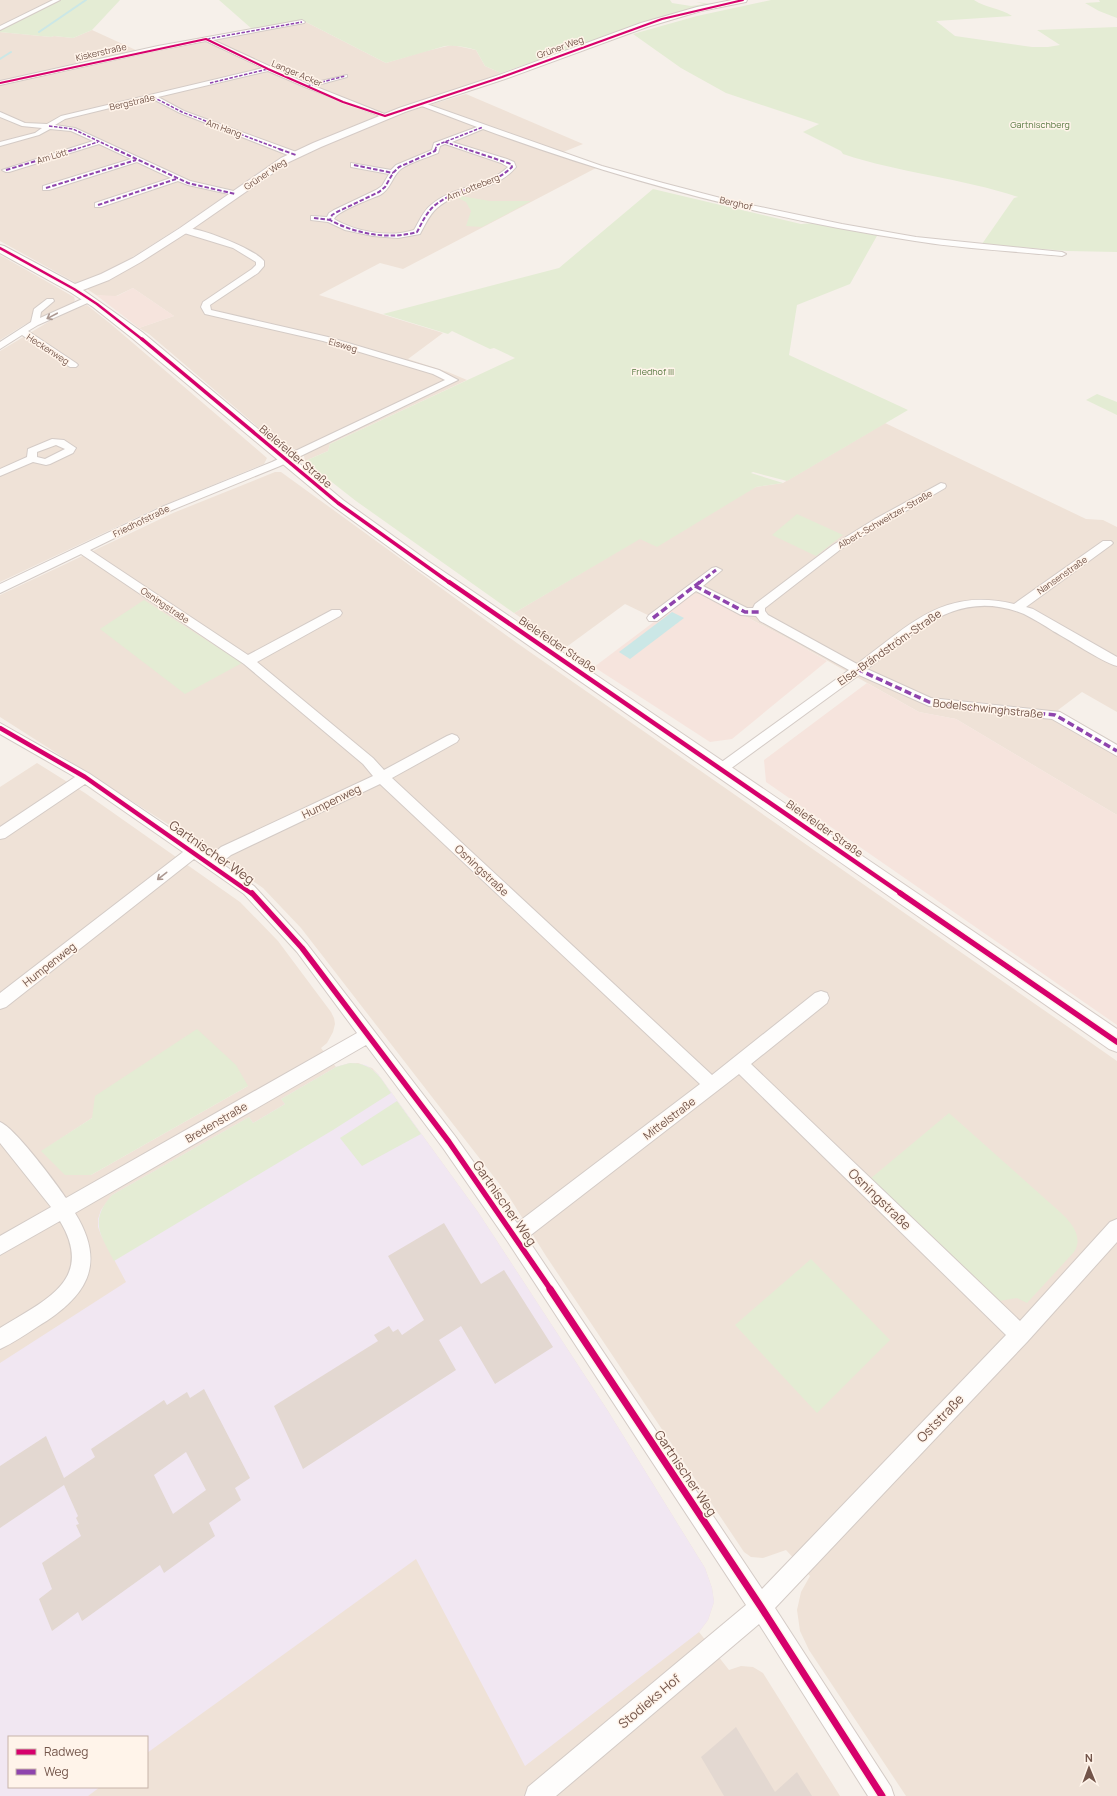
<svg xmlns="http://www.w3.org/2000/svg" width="1117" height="1796" font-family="Manrope,sans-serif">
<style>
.residential{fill:#efe2d7;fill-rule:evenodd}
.commercial{fill:#f6e4dd}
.education{fill:#f1e7f2}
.green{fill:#e4ecd4}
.water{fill:#cbe7e6}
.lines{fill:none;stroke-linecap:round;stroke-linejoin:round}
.stream{stroke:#cbe7e6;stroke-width:2}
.building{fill:#e3d8d1;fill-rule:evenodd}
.street-casing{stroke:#d4cbc6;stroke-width:2}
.secondary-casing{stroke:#d5cbc6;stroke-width:2}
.street{fill:#fefdfc;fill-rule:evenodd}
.secondary{fill:#fefdfc;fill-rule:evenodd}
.quiet-far3{stroke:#8e44ad;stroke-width:1.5;stroke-dasharray:3.5 1.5;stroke-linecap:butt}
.quiet-far2{stroke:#8e44ad;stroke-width:2;stroke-dasharray:4.5 2;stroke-linecap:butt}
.quiet-far1{stroke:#8e44ad;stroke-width:3;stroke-dasharray:5.5 3;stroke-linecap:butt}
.quiet{stroke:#8e44ad;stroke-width:3.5;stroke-dasharray:7 3.5;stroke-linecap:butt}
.cycleway-far5-casing{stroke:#fff4ea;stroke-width:3}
.cycleway-far4-casing{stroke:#fff4ea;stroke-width:4}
.cycleway-far3-casing{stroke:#fff4ea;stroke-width:5}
.cycleway-far2-casing{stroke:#fff4ea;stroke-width:6}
.cycleway-far1-casing{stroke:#fff4ea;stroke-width:8}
.cycleway-casing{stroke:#fff4ea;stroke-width:10}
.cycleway-far5{stroke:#d6006c;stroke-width:2}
.cycleway-far4{stroke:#d6006c;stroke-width:2.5}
.cycleway-far3{stroke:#d6006c;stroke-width:3.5}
.cycleway-far2{stroke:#d6006c;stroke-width:4.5}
.cycleway-far1{stroke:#d6006c;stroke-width:5.5}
.cycleway{stroke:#d6006c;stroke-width:7}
.oneway{stroke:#ab9891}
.labels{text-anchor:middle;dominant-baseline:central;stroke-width:3;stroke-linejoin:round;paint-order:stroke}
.far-street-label{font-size:9px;fill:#73554a;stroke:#fff4ea}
.far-park-label{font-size:9px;fill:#587942;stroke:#fff4ea}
.street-label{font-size:11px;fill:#73554a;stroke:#fff4ea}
.near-street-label{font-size:13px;fill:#73554a;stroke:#fff4ea}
</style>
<rect width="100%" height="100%" fill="#f6f0ea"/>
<g class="residential">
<polygon points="0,0 59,0 0,30"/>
<polygon points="304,21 386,63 422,52 452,45 476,50 485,66 501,73 289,154 258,173 180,227 131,258 100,274 76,283 0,241 0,32 51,37 54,36 73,38 92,30 138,51 206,37"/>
<polygon points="466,94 583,144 556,155 596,168 403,269 380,263 319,295 443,333 408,359 448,372 467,380 330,444 328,451 305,461 304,456 291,447 279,445 149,334 139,328 174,316 133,288 114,297 96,295 87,289 111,278 298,156 390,117"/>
<polygon points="0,255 74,297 75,300 73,303 41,319 24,325 0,340"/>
<polygon points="87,305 112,325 267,458 264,464 159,507 0,582 0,351 68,310"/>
<polygon points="885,423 1086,519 1103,520 1117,527 1117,712 1082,692 1058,710 1117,744 1117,815 956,719 919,712 794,642 703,594 656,619 625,604 565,648 514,613 640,538 756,487 783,483"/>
<polygon points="275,472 281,472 517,643 1117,1061 1117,1796 906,1796 809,1650 800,1631 797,1610 801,1592 810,1576 786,1550 763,1558 751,1557 744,1552 546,1256 508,1195 301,928 263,888 196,842 0,717 0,595 173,513"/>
<path d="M 37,763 L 85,793 L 240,902 L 278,941 L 331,1012 L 334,1018 L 335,1024 L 333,1032 L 327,1043 L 321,1048 L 336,1067 L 350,1063 L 358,1063 L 372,1068 L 378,1074 L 478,1212 L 608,1411 L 705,1568 L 712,1588 L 714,1602 L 708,1620 L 699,1632 L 729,1670 L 741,1666 L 753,1667 L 763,1673 L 840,1796 L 0,1796 L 0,787 ZM 248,1086 L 91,1175 L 42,1151 L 92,1118 ZM 9,1737 L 147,1737 L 147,1787 L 9,1787 Z"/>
</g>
<g class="commercial">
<polygon points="133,288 174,316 139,328 96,295 117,296"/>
<polygon points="691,594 703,594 794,642 827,661 732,739 710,742 594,667"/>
<polygon points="867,683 919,712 956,719 1117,815 1117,1025 766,782 764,760"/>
</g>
<polygon class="education" points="350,1063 366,1065 378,1074 478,1212 608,1411 705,1568 712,1588 714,1602 708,1620 699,1632 525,1766 416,1559 147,1753 147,1737 9,1737 9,1787 100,1787 88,1796 0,1796 0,1363 126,1282 101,1235 98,1227 98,1219 101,1210 112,1195 249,1117 253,1123 285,1104 281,1099 336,1067"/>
<g class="green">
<polygon points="59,0 120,0 92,30 73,38 54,36 51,37 0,32 0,30"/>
<path d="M 219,0 L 670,0 L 672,3 L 691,6 L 704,4 L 696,2 L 712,4 L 641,24 L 501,73 L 485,66 L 476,50 C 466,47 456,45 445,46 L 386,63 L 304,21 L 252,29 Z"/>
<path d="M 771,0 L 974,0 C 986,8 1000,8 1012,16 L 936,21 L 955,36 L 1032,47 L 1048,47 L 1060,45 L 1037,30 L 1117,27 L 1117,252 L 1067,251 L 982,244 L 1014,198 L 1018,197 C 961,178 900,173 843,154 L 841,151 L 803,132 L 819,124 L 726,93 L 681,68 L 633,34 L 697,16 Z"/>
<polygon points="1099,0 1117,0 1117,18 1099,11 1085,3 1100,2"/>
<polygon points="653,189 801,224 815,223 878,234 850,284 797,305 789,355 908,410 787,481 753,472 751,473 783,483 756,487 657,547 640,539 514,613 356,501 305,461 328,451 330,444 515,358 494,348 490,349 452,331 448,334 383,314 559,268"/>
<polygon points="461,196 490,201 531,201 482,227 466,226 471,211 466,202 458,198"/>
<polygon points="1097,394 1117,402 1117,415 1086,400"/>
<polygon points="797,514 843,535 816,556 772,535"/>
<polygon points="144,600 242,663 185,694 100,629"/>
<polygon points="197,1029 236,1065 248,1086 91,1175 65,1175 41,1151 92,1118 95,1096"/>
<path d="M 350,1063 C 372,1063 380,1076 391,1093 L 333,1130 L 114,1261 C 100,1234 89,1221 112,1195 L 249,1117 L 253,1123 L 285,1104 L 281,1099 L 336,1067 Z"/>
<polygon points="397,1101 421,1134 362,1166 340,1138"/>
<path d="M 949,1113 L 1060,1212 C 1071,1222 1084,1237 1074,1252 L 1027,1303 L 1017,1298 L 999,1301 L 917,1222 L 870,1179 Z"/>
<polygon points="811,1259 890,1340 817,1413 735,1325"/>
</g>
<polygon class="water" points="672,612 684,618 630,659 619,652"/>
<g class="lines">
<g class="stream">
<polyline points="39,32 86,0"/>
<polyline points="0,59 11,52"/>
</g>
</g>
<g class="building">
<polygon points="444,1223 481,1284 504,1270 553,1347 495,1384 461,1326 439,1340 456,1370 303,1469 274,1406 378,1341 374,1335 389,1326 393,1332 398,1329 402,1335 424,1320 388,1256"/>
<path d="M 204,1389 L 250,1478 L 235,1488 L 241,1500 L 209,1523 L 215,1536 L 164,1573 L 160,1565 L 82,1621 L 78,1612 L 52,1631 L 39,1599 L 52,1589 L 42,1563 L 81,1536 L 76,1525 L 79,1524 L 76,1518 L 78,1516 L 64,1485 L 0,1528 L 0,1466 L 46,1436 L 64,1478 L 95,1457 L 91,1449 L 164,1400 L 167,1405 L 187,1392 L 190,1398 ZM 186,1452 L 206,1490 L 173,1514 L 154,1475 Z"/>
<polygon points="736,1727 775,1792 797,1772 812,1796 724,1796 701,1757"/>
</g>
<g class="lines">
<defs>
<g id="street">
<polygon points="53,0 60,0 0,30 0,26"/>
<polygon points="302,20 305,22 304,23 213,40 308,84 347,75 347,77 314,86 387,115 387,117 383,117 305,87 268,71 158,97 184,111 299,153 299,157 293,157 180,113 151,98 65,119 55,125 75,128 190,181 238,192 238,196 188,185 178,181 101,207 95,207 95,203 171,178 137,162 49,190 43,190 43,186 131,159 99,144 9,172 6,172 2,170 93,141 71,131 50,129 39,135 0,146 0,142 35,133 42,128 22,126 0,117 0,112 25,123 47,124 61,116 263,68 206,41 158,50 0,85 0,81 158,46"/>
<path d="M 421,102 L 602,166 L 663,183 L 732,201 L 842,224 L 916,237 L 1062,252 L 1066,254 L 1062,256 C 1013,251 964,249 915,241 C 767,219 623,181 483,129 L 452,142 L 507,159 L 514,162 L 516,167 C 496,192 460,188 437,208 C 429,215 425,225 420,234 L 398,238 L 373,236 L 345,230 L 328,222 L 311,220 L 311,216 L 327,217 L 329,213 L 334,210 L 376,190 L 382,186 L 389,174 L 351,167 L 351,163 L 391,170 L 396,165 L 432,150 L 434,143 L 477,127 L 419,105 L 418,104 ZM 445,144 L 501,163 L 508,167 C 486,188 454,185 431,205 C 423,211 419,222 414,230 C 390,238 356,232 334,219 C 337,211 371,199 380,195 C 391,189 392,176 401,169 C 411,162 426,158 438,153 L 440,146 Z"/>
<path d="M 181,228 C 195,225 255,249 264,261 L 264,266 L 258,273 L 210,305 L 211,310 L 328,337 L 439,370 L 458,380 L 280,466 L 172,510 L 90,550 L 248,655 L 332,610 L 340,610 L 342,613 L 340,616 L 257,662 L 373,758 L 384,770 L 447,736 L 452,734 L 457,736 L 459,739 L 457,742 L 392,778 L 712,1075 L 815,993 L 821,991 L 827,993 L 829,998 L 827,1003 L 751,1064 L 1020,1321 L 1110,1222 L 1117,1219 L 1117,1242 L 1027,1342 L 775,1608 L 891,1787 L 894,1796 L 868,1796 L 759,1624 L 556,1796 L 525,1796 L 528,1787 L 746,1605 L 508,1242 L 443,1148 L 366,1045 L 75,1213 C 108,1266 85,1298 37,1327 C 25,1335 13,1343 0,1349 L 0,1328 C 43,1301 96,1281 60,1221 L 0,1255 L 0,1236 L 51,1207 L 0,1143 L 0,1122 C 15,1128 55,1182 66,1198 L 357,1033 L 297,952 L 244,894 L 194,859 L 6,1007 L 0,1009 L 0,993 L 183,852 L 85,784 L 5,838 L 0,839 L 0,827 L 75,777 L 0,734 L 0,723 L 90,774 L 211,856 L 221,847 L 373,776 L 363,764 L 244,664 L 81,554 L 0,593 L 0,584 L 164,506 L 272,462 L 445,380 L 433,374 L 323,341 L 205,314 L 201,307 L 203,302 L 252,269 L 256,265 L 256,262 L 233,248 L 181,232 ZM 380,784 L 700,1084 L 517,1223 L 455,1136 L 307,944 L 254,886 L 221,863 L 231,855 ZM 739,1074 L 1006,1335 L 762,1589 L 527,1238 Z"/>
<polygon points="89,296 92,297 93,299 92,301 38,325 28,331 76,363 78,365 76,367 70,367 22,335 0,349 0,342 31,322 34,309 47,299 53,299 54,301 41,312 40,318"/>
<path d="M 52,439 L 64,440 L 76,448 L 73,453 L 50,464 L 46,465 L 33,462 L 0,476 L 0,469 L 27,457 L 28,449 ZM 56,445 L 65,449 L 45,459 L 37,457 L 37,452 Z"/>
<path d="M 941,483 L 945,484 L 946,486 L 945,488 L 841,549 L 765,608 L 765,611 L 768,615 L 857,664 C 910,625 943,587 1014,604 L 1103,541 L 1111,541 L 1113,543 L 1111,545 L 1026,607 L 1033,609 L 1117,657 L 1117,666 C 1100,661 1070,640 1053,631 C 1044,625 1034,619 1024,614 C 957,587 916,632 867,669 L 931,698 L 1060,712 L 1117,745 L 1117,756 L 1052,719 L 929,706 L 859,675 L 726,772 L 721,774 L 716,772 L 714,769 L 716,766 L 849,670 L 760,621 L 756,616 L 741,615 L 696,591 L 657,621 L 649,621 L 647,618 L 649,615 L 712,568 L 716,567 L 722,570 L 703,586 L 747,608 L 753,608 L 755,604 L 833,545 L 875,519 Z"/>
</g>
<polygon id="secondary" points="732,0 747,0 746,2 701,11 647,27 505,79 405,112 321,147 289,162 188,232 141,262 109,280 83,290 142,332 343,500 428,561 1117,1029 1117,1052 1109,1049 416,567 333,506 132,338 93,307 70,292 0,253 0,245 4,246 75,284 101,274 133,258 180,228 281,158 313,143 399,108 499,75 641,23 697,7"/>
</defs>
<use href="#street" class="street-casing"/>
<use href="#secondary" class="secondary-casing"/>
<use href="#street" class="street"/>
<use href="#secondary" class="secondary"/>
<g class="quiet-far3">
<polyline points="207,39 302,22"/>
<polyline points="210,83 268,69"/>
<polyline points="307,86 345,76"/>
<polyline points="153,97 182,112 282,150"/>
<polyline points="49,126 73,129 117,150"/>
<polyline points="445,142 469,150"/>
<polyline points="73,150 98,142"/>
<polyline points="435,150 437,145 483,127"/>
</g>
<g class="quiet-far2">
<polyline points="115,149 188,183 235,194"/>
<polyline points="279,149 296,155"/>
<path d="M 436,149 L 435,151 L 399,167 L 393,173 L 385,187 L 379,192 L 337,212 L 332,215 L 330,220 C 355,234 390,240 417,232 C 422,223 426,213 434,206 C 458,186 489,189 512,167 L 511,164 L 466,149"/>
<polyline points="354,165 393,173"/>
<polyline points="6,170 76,149"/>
<polyline points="46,188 136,160"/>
<polyline points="98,205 176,179"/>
<polyline points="314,218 330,220"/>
</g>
<polyline class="quiet-far1" points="699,583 716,570"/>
<g class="quiet">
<polyline points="695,586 745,612 759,612"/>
<polyline points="653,618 700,582"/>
<polyline points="857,669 929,702 1055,715 1117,751"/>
</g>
<defs>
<polyline id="cycleway-far5" points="0,83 206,39 268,69 343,102 385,116 502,77 662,19 743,0"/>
<polyline id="cycleway-far4" points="0,248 74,289 97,304 143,340"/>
<polyline id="cycleway-far3" points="142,339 338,503 450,583"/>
<g id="cycleway-far2">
<polyline points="449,582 902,894"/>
<polyline points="0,728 85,777 252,894"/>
</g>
<g id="cycleway-far1">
<polyline points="252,893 302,948 449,1142 551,1290"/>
<polyline points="900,893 1117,1042"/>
</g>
<polyline id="cycleway" points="550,1289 761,1607 882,1796"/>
</defs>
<use href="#cycleway-far5" class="cycleway-far5-casing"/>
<use href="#cycleway-far4" class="cycleway-far4-casing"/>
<use href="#cycleway-far3" class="cycleway-far3-casing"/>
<use href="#cycleway-far2" class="cycleway-far2-casing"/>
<use href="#cycleway-far1" class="cycleway-far1-casing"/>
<use href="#cycleway" class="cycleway-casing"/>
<use href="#cycleway-far5" class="cycleway-far5"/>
<use href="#cycleway-far4" class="cycleway-far4"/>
<use href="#cycleway-far3" class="cycleway-far3"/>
<use href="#cycleway-far2" class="cycleway-far2"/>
<use href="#cycleway-far1" class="cycleway-far1"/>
<use href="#cycleway" class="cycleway"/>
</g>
<defs><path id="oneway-shaft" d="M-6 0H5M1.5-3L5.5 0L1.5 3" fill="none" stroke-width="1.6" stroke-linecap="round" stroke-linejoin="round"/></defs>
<g class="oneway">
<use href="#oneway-shaft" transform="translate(52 316) rotate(152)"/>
<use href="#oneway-shaft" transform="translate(162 876) rotate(142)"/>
</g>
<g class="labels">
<g class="far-street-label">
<text transform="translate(560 47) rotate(-20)">Grüner Weg</text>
<text transform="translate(101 52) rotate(-13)">Kiskerstraße</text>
<text transform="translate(297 73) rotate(23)">Langer Acker</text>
<text transform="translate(132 102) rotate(-13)">Bergstraße</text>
<text transform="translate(224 128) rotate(20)">Am Hang</text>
<text transform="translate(52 156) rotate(-17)">Am Lött</text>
<text transform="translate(265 174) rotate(-34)">Grüner Weg</text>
<text transform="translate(473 187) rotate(-22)">Am Lotteberg</text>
<text transform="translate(736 203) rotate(13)">Berghof</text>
<text transform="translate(343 345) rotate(16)">Eisweg</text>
<text transform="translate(48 349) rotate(33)">Heckenweg</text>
<text transform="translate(885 519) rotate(-30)">Albert-Schweitzer-Straße</text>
<text transform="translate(141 521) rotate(-26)">Friedhofstraße</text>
<text transform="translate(1062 575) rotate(-35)">Nansenstraße</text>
<text transform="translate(165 605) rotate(34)">Osningstraße</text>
</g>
<g class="far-park-label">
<text x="1040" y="124">Gartnischberg</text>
<text x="653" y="371">Friedhof III</text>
</g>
<g class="street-label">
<text transform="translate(296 456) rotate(40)">Bielefelder Straße</text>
<text transform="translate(558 644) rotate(34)">Bielefelder Straße</text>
<text transform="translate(889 647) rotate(-35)">Elsa-Brändström-Straße</text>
<text transform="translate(988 708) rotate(6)">Bodelschwinghstraße</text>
<text transform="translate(331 801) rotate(-26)">Humpenweg</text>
<text transform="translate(825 828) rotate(35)">Bielefelder Straße</text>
<text transform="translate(482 870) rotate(43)">Osningstraße</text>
<text transform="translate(49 964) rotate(-38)">Humpenweg</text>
<text transform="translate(669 1118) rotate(-37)">Mittelstraße</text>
<text transform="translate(216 1122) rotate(-30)">Bredenstraße</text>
</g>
<g class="near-street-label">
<text transform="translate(212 852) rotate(35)">Gartnischer Weg</text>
<text transform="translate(880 1199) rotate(44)">Osningstraße</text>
<text transform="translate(505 1203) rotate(55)">Gartnischer Weg</text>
<text transform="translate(940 1418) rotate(-46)">Oststraße</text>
<text transform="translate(686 1473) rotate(56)">Gartnischer Weg</text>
<text transform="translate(649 1701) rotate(-40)">Stodieks Hof</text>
</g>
</g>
<rect x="8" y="1736" width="140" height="52" fill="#fff4ea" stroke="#c7b4aa"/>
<rect x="16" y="1749" width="20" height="6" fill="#d6006c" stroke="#c7b4aa"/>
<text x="44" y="1756" font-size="12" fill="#73554a">Radweg</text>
<rect x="16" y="1769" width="20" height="6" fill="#8e44ad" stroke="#c7b4aa"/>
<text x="44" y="1776" font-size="12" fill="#73554a">Weg</text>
<g transform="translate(1089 1768) rotate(359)" stroke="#fff4ea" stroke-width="3" paint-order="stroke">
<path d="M0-3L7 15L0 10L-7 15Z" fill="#73554a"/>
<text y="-6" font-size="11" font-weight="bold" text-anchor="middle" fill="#73554a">N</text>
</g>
</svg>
